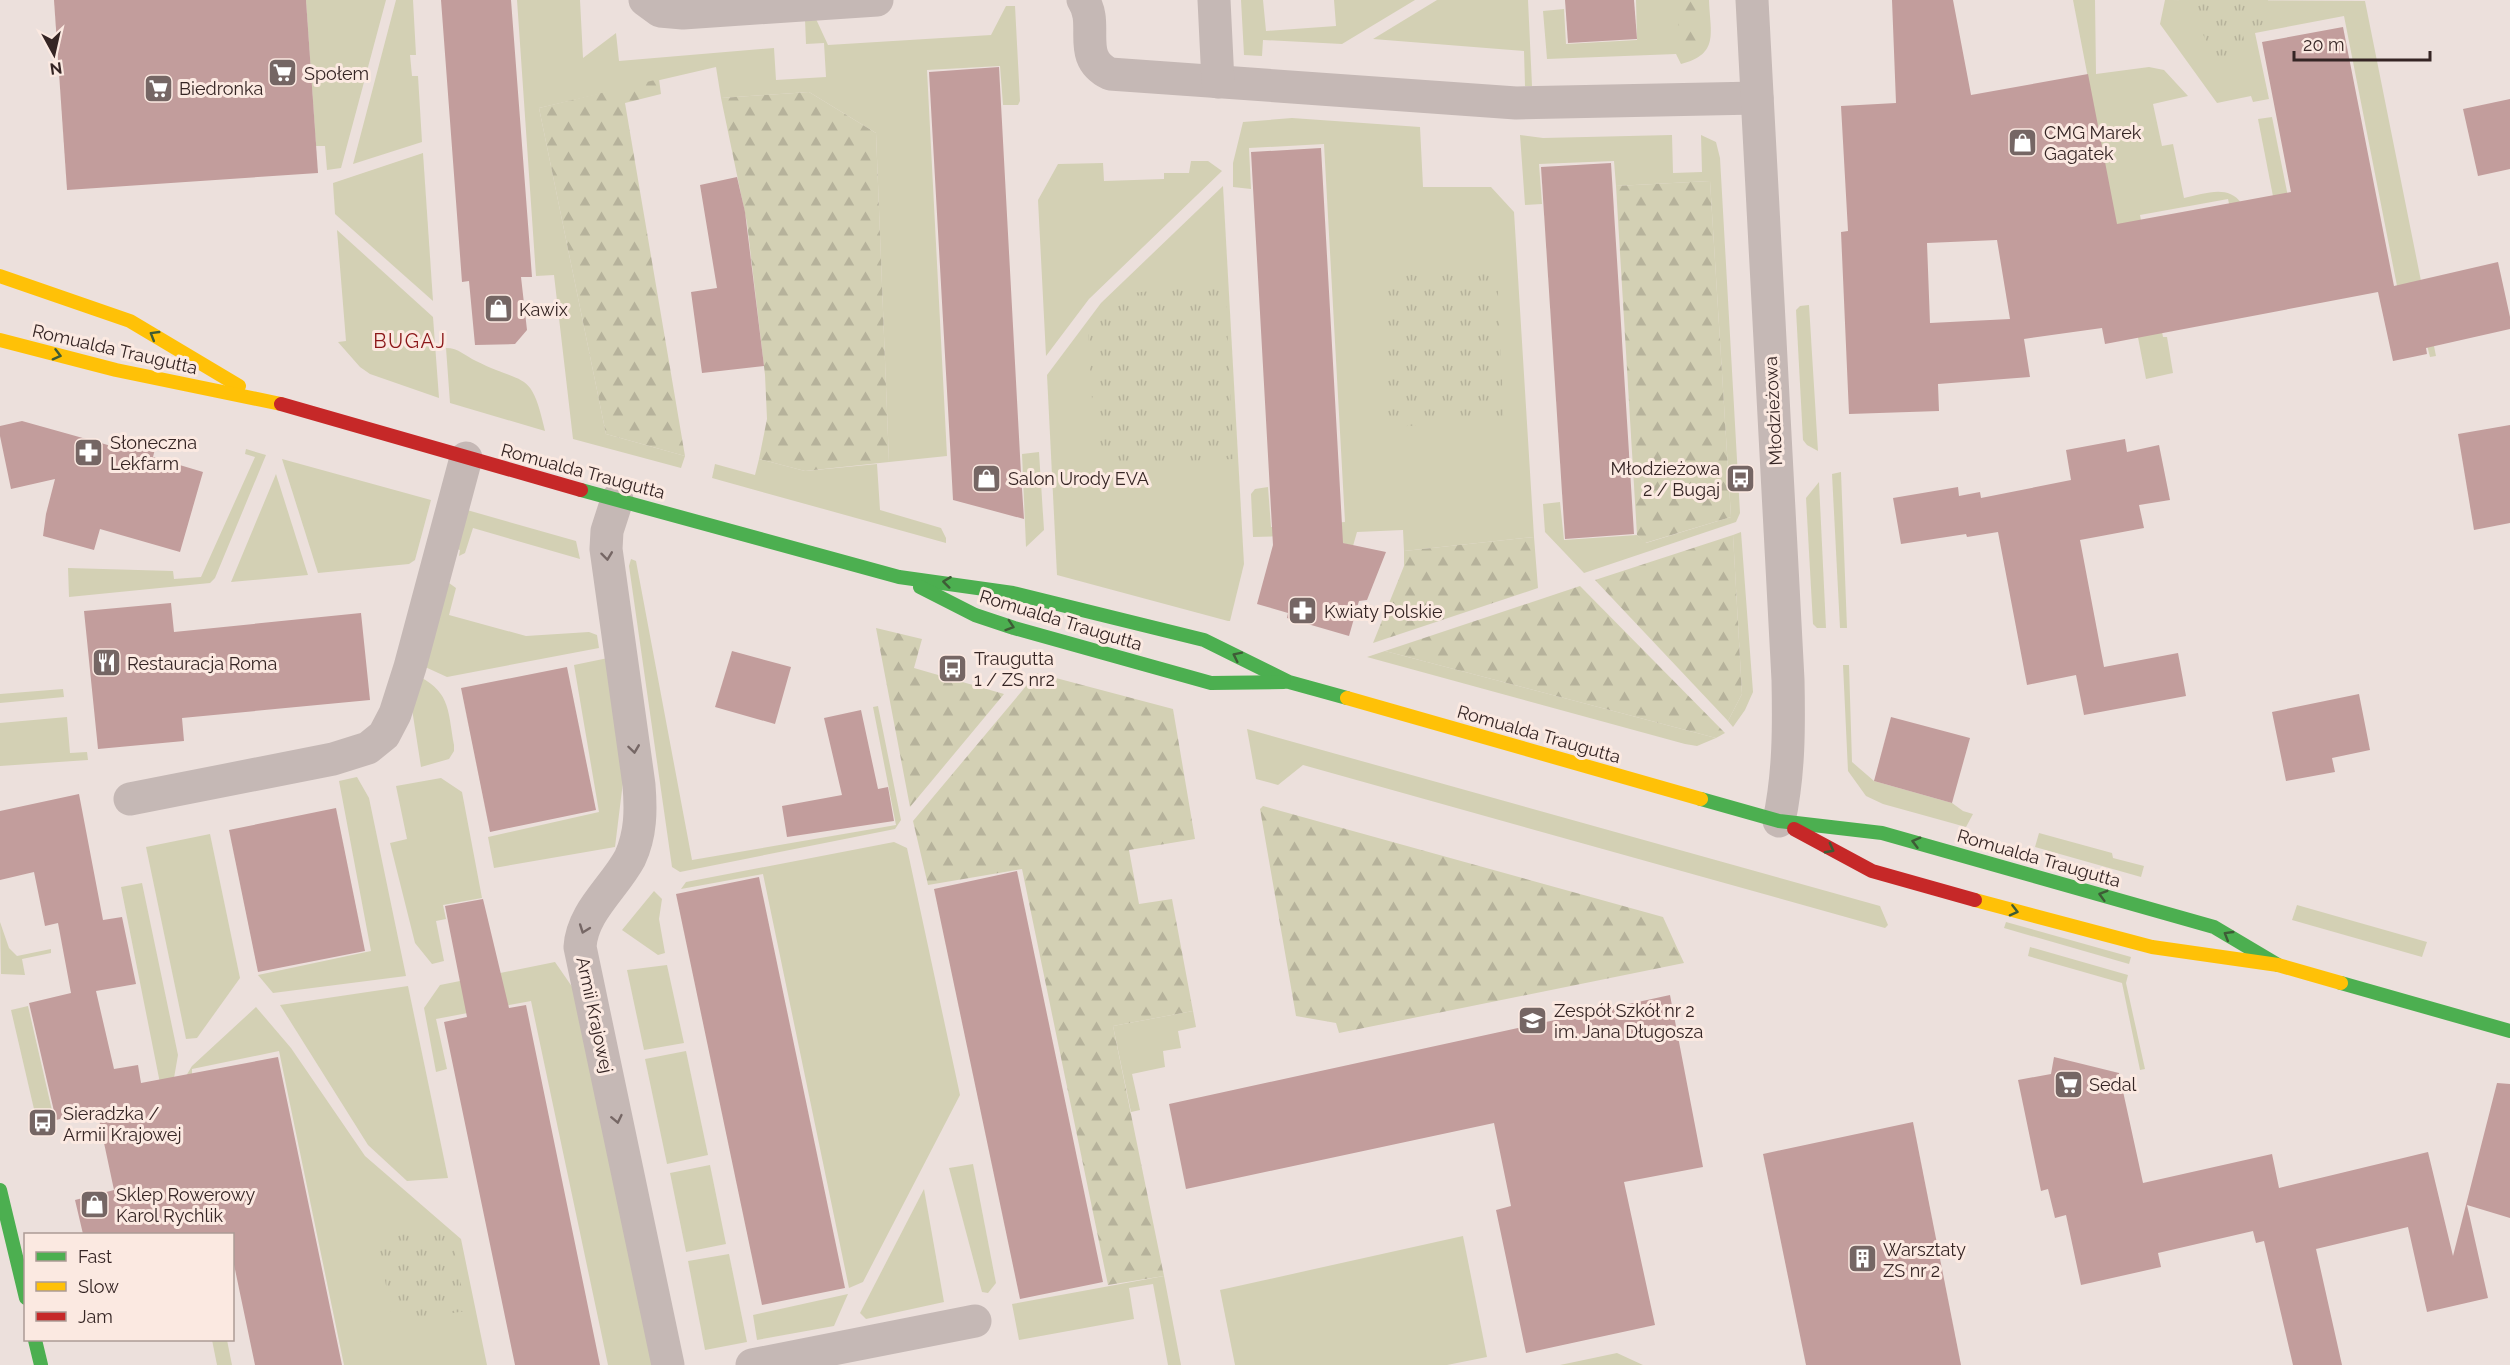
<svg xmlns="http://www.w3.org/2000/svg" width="2510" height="1365" font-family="Raleway,sans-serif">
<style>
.green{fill:#d3d0b4}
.forest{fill:url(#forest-firs)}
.park{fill:url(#park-tufts)}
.building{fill:#c29d9c;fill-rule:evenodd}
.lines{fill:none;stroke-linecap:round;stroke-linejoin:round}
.street{stroke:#c5b8b5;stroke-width:33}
.fast{stroke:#4caf50;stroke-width:14}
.slow{stroke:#ffc107;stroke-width:14}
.jam{stroke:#c62828;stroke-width:14}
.oneway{stroke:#3e5c36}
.oneway2{stroke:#766765}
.labels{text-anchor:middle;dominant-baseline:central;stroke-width:6;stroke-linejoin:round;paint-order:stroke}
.poi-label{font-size:18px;fill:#352524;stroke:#fbe9e1;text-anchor:start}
.street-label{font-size:18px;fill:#352524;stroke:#fbe9e1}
.neighbourhood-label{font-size:20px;letter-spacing:1.5px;fill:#8b1617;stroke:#fbe9e1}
</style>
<defs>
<pattern id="forest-firs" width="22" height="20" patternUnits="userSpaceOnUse" patternTransform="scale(1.5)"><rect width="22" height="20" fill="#d3d0b4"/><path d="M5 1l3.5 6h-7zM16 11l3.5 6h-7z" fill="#b6b29b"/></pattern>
<pattern id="park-tufts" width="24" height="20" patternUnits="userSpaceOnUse" patternTransform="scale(1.5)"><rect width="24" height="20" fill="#d3d0b4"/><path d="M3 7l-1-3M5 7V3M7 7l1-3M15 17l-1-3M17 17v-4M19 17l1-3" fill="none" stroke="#b6b29b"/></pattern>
</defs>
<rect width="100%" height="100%" fill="#ece0dc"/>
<g class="green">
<polygon points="306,0 386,0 341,168 327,170 325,146 316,146"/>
<polygon points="396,0 413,0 416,55 410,55 412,76 418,76 422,142 353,164"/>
<polygon points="517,0 580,0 583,58 616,33 619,61 774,48 776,80 826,77 824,43 806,44 805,19 816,19 828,45 991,35 1006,6 1015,6 1020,101 1018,105 1003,105 1000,66 927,70 947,456 889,462 876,133 809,92 721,98 716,67 539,108 606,434 685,456 681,468 573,439 554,275 536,276"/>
<polygon points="1241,0 1263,0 1266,31 1336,26 1334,0 1415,0 1342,44 1263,40 1262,56 1244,55"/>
<polygon points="1437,0 1528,0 1532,86 1525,86 1524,51 1373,39"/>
<path d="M 1636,0 L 1709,0 C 1710,33 1720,54 1681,64 L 1676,54 L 1547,59 L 1543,11 L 1564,9 L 1566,44 L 1637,40 Z"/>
<path d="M 2073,0 L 2095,0 L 2096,74 L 2149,67 L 2164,70 L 2188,96 L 2153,104 L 2162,146 L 2173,144 L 2184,198 C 2204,194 2228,184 2241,203 L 2236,236 L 2228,199 L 2140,215 L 2163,337 L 2167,337 L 2173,373 L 2146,379 Z"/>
<polygon points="2165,0 2365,1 2436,356 2430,357 2423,330 2398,291 2344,16 2255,33 2269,99 2253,102 2251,96 2217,103 2160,24"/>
<polygon points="2272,117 2300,256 2285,258 2258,119"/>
<polygon points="1292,118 1420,127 1423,187 1491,187 1514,212 1534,537 1404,551 1403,530 1357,532 1353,546 1315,535 1253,537 1251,494 1255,489 1268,487 1271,527 1345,522 1324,144 1249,148 1251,189 1233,187 1233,163 1243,122"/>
<polygon points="1520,135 1543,138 1672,135 1673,173 1702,172 1701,135 1716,142 1720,158 1740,513 1736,522 1584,573 1545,532 1543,504 1560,502 1564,540 1637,535 1646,543 1731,517 1710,181 1616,186 1614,161 1539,164 1542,204 1525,205"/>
<polygon points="423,153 433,301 335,214 333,183"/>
<polygon points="1191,161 1208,161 1222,171 1089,299 1046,356 1038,200 1058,164 1103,163 1104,181 1164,179 1164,173 1189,173"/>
<polygon points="1223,186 1244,564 1230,621 1228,621 1057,575 1047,375 1101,303"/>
<polygon points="337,230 433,317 439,398 370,374 360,367 338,342 346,341"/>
<polygon points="1809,305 1818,451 1807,445 1803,440 1796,310 1800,306"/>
<path d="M 446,348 C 459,348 465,356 476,361 C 526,386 531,369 545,431 L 450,403 Z"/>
<polygon points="246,449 266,455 215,578 210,583 69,597 68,568 173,571 174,579 201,577 255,457 245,454"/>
<polygon points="1039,452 1044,530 1026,547 1022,454"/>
<polygon points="282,459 431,500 415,560 409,564 318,573"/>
<polygon points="759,459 805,471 877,464 880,510 941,528 946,538 946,543 712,478 715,464 755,475"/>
<polygon points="1841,472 1847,628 1840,628 1832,474"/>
<polygon points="276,474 308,575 231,582"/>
<polygon points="1819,482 1826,628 1817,628 1813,624 1806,498"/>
<polygon points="467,510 576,541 580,559 473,528 465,553 459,556 460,550 454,548"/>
<polygon points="1741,532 1753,692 1745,710 1733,727 1728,721 1742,694 1733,535"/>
<polygon points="631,559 636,561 692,860 896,825 873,707 878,706 901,820 895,829 680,872 672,867 629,566"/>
<polygon points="449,583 456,588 449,615 526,636 589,632 597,635 599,648 447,677 423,666"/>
<polygon points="1385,651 1716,738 1697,746 1685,744 1367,657"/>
<polygon points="608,658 623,782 615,847 494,868 488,837 599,812 574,665"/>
<polygon points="1843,665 1849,665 1852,762 1874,781 1952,803 1963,811 1973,814 1966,827 1883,804 1866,796 1848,771"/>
<path d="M 420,677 C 451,693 448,713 454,745 L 454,751 L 449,759 L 421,767 L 412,709 Z"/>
<polygon points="63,689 64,697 0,703 0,694"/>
<polygon points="67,717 70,753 87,752 88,760 0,766 0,723"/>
<polygon points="1247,729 1880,906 1888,925 1885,928 1303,765 1278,785 1256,779"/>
<polygon points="357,777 369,798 406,976 273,993 258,975 371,951 339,781"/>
<polygon points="441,778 462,792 482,898 443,905 446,919 436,921 444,961 432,964 415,943 390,843 407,839 396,786"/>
<polygon points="2039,833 2112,853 2113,858 2144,866 2141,877 2035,847"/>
<polygon points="210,834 240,978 197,1038 186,1039 146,847"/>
<polygon points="894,842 907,848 960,1095 863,1282 849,1288 763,874 681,889 686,882"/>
<polygon points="142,883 178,1055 174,1078 206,1234 190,1234 121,887"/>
<polygon points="654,891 662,899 659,919 665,953 658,955 622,930"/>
<polygon points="2297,905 2427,942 2422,957 2292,920"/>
<polygon points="0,922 9,948 17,956 51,949 51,953 22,959 25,975 1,974"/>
<polygon points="2006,922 2131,957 2129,964 2004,928"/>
<polygon points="2030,947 2128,975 2126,983 2145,1069 2140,1070 2122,983 2028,956"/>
<polygon points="555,962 575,991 652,1365 608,1365 531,1001 436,1019 447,1069 436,1072 424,1008 440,985"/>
<polygon points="667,965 684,1043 644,1050 627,970"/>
<polygon points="408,986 448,1178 407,1181 368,1145 280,1005"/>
<polygon points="28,1006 54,1119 37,1122 11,1010"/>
<polygon points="256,1007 291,1048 365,1156 461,1239 487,1365 344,1365 279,1051 192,1069 192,1074 186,1076 192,1066"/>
<polygon points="1193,1011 1196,1027 1178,1031 1181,1048 1163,1051 1165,1067 1132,1074 1140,1110 1131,1112 1113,1026"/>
<polygon points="686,1051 708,1155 667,1164 645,1059"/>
<polygon points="973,1164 996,1283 988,1293 982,1292 949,1168"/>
<polygon points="710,1165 726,1244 686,1252 670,1173"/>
<polygon points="924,1189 944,1302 866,1319 860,1313"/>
<polygon points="1463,1236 1487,1357 1447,1365 1235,1365 1220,1290"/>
<polygon points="729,1254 747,1342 705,1350 688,1261"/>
<polygon points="1164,1276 1181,1365 1168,1365 1153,1284 1129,1288 1134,1319 1019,1340 1012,1304"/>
<polygon points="848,1294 834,1326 757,1340 753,1315"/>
<polygon points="212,1340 227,1340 232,1365 217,1365"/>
<polygon points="1617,1353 1643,1365 1560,1365"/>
</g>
<g class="forest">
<polygon points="1677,0 1700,0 1702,47 1680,49"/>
<polygon points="659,79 661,94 625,103 685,456 606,434 539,108"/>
<polygon points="809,92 876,133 889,462 805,471 759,459 767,419 765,375 747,223 721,98"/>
<polygon points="1710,181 1731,517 1645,543 1637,535 1616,186"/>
<polygon points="1733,535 1742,694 1728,721 1595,580"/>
<polygon points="1534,537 1538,588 1373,643 1404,566 1404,551"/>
<polygon points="1580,586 1725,733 1716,738 1385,651"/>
<polygon points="876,628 922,639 914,668 1004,694 910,807"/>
<polygon points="1037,673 1173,709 1195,839 1129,850 1139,904 1172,899 1193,1011 1113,1026 1164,1276 1108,1285 1022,869 928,885 913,821"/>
<polygon points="1263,806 1663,917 1684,963 1339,1033 1336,1023 1296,1016 1260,809"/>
</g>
<g class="park">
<polygon points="2179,0 2268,0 2267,24 2242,29 2248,62 2218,68 2194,14 2177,12"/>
<polygon points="1497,271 1504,421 1388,427 1382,276"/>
<polygon points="1225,284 1234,459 1096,465 1088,334 1120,294"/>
<polygon points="442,1229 453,1242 466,1311 393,1322 377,1238"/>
</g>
<g class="building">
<polygon points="54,0 306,0 318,173 67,190"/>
<polygon points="441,0 511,0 532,277 521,277 527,330 515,344 475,345 469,281 462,282"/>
<polygon points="1565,0 1634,0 1637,39 1568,43"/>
<path d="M 1892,0 L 1953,0 L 1971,95 L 2088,74 L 2117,224 L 2291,192 L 2262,42 L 2343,27 L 2394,286 L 2498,262 L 2510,317 L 2510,329 L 2426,348 L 2427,354 L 2393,361 L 2378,292 L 2105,344 L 2102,328 L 2024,339 L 2030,377 L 1938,384 L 1939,411 L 1849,414 L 1841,232 L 1848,231 L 1841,106 L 1896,103 ZM 1997,240 L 2010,319 L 1930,323 L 1927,243 Z"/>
<polygon points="999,67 1021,474 1024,519 953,500 950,444 929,72"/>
<polygon points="2510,99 2510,169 2478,176 2463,109"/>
<polygon points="1321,148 1343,543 1386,552 1367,600 1359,601 1349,636 1287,618 1288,613 1257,604 1273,545 1251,152"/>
<polygon points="1611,163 1634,534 1565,539 1541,167"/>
<polygon points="737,177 745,212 764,366 702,373 691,292 717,288 700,185"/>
<polygon points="22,421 115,447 117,439 155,449 153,457 203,472 180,552 100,529 94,550 43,536 46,514 55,479 11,489 0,436 0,426"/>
<polygon points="2510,425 2510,523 2474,530 2458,434"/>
<polygon points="2125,439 2127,452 2159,445 2170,500 2139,505 2144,528 2080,540 2104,667 2178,653 2186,696 2084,715 2076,675 2027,685 1998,532 1967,537 1966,534 1901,544 1893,498 1958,487 1959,496 1980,492 1981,498 2071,480 2066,450"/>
<polygon points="171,603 174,632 361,613 370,700 182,718 184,741 98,749 84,611"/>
<polygon points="732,651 791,667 775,724 715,707"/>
<polygon points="567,667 596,810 490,832 461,688"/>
<polygon points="2359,694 2370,750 2332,758 2335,772 2286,781 2272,712"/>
<polygon points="861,710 878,789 888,787 894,821 787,837 782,806 842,795 824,718"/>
<polygon points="1891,717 1970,738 1952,803 1874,781"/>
<polygon points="79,794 103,920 122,917 136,984 96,991 114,1069 138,1065 141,1083 278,1057 342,1365 255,1365 232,1255 232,1234 83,1234 75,1200 114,1190 97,1110 56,1120 29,1003 71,993 58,923 45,926 34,872 0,880 0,811"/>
<polygon points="336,808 365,951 258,972 229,830"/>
<polygon points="1017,871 1103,1282 1020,1299 934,889"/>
<polygon points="759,877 845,1288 762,1305 676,894"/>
<polygon points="483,899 509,1008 526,1005 600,1365 515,1365 444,1022 467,1017 445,906"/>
<polygon points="1670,995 1703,1167 1624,1182 1655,1325 1526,1353 1496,1210 1511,1206 1494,1123 1186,1189 1169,1104"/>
<polygon points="2054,1057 2119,1073 2143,1183 2272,1154 2279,1188 2428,1152 2453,1256 2497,1083 2510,1084 2510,1218 2467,1205 2488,1298 2427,1312 2408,1227 2316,1249 2342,1365 2293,1365 2264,1241 2256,1243 2253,1231 2158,1253 2161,1267 2081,1285 2066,1215 2055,1218 2048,1189 2041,1191 2018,1080 2051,1074"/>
<polygon points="1913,1122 1961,1365 1806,1365 1763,1154"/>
</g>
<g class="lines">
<g class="street">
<polyline points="645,0 660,11 683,13 877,0"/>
<path d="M 1083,0 C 1100,25 1075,57 1110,74 L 1516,103 L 1757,98"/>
<polyline points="1214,0 1218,82"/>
<path d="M 1752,0 L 1788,680 C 1789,728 1789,774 1779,821"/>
<path d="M 617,500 L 607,531 L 606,549 L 639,785 C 641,810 641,834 630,858 C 614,888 582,912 580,947 L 668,1365"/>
<polyline points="130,799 333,759 368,748 384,735 395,714 410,667 466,458"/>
<polyline points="752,1365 975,1321"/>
</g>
<g class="fast">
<polyline points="581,490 899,577 1013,593 1204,640 1289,682 1347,698"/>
<polyline points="920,587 975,615 1014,628 1211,683 1284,682"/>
<polyline points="1701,799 1779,821 1882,833 2214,927 2278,965"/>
<polyline points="2341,983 2510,1031"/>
<polyline points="0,1190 26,1298"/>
<polyline points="35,1340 41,1365"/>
</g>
<g class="slow">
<polyline points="0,276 130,321 239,386"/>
<polyline points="0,340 116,370 281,404"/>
<polyline points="1347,698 1701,799"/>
<polyline points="1975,900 2152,947 2278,965 2341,983"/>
</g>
<g class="jam">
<polyline points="281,404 581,490"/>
<polyline points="1794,829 1872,871 1975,900"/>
</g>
</g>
<defs><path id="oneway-chevron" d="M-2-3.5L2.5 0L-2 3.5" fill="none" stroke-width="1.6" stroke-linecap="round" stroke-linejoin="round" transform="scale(1.5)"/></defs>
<g class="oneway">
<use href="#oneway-chevron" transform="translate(154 335) rotate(-149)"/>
<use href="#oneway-chevron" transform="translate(57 355) rotate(15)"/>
<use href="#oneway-chevron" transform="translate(947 582) rotate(-173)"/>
<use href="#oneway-chevron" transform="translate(1010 626) rotate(18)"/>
<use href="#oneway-chevron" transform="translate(1237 656) rotate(-154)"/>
<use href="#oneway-chevron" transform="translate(1916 842) rotate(-165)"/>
<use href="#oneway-chevron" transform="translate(1830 849) rotate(28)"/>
<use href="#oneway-chevron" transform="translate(2103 895) rotate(-164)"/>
<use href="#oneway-chevron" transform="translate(2014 911) rotate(14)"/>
<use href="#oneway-chevron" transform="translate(2228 935) rotate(-149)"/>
</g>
<g class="oneway2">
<use href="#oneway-chevron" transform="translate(607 556) rotate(83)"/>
<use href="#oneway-chevron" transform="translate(634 749) rotate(82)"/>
<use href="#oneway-chevron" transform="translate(584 929) rotate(110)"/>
<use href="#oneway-chevron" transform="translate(617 1119) rotate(78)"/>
</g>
<defs>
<symbol id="supermarket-square" viewBox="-11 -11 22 22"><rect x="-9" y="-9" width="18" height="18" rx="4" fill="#756664" stroke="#fbe9e1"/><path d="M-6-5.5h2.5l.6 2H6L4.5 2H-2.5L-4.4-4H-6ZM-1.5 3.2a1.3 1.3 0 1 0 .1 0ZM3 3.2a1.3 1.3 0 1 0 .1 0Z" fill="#fff"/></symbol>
<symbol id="shop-square" viewBox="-11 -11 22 22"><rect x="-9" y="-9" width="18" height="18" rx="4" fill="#756664" stroke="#fbe9e1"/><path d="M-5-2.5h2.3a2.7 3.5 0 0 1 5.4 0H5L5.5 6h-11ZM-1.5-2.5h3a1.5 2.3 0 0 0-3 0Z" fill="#fff"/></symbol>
<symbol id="pharmacy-square" viewBox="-11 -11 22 22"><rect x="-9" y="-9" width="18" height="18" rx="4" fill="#756664" stroke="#fbe9e1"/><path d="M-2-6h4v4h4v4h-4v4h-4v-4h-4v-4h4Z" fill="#fff"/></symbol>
<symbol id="bus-square" viewBox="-11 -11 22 22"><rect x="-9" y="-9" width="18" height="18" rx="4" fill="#756664" stroke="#fbe9e1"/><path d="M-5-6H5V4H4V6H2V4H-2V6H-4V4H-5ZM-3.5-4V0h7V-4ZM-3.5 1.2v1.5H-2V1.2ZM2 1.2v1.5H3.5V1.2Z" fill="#fff"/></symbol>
<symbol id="restaurant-square" viewBox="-11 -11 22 22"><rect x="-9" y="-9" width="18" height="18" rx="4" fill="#756664" stroke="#fbe9e1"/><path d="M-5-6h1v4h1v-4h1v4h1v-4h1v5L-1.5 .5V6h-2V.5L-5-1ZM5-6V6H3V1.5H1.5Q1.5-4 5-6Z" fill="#fff"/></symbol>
<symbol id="school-square" viewBox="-11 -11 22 22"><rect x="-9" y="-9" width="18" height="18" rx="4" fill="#756664" stroke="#fbe9e1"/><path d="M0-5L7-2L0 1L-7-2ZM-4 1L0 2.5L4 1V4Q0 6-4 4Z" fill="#fff"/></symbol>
<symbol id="building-square" viewBox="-11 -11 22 22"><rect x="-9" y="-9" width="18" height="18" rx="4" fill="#756664" stroke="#fbe9e1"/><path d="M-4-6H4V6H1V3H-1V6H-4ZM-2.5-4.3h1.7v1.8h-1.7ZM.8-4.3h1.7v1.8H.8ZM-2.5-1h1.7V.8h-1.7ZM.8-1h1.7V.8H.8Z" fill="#fff"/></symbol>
</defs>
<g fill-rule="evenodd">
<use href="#supermarket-square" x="266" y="56" width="33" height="33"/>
<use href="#supermarket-square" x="142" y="72" width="33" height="33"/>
<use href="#shop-square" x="2006" y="126" width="33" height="33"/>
<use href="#shop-square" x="482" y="292" width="33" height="33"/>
<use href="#pharmacy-square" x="72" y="436" width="33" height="33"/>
<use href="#shop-square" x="970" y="462" width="33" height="33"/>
<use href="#bus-square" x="1724" y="462" width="33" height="33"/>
<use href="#pharmacy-square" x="1286" y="594" width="33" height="33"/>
<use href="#restaurant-square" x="90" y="646" width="33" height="33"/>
<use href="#bus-square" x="936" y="652" width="33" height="33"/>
<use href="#school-square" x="1516" y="1004" width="33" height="33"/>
<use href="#supermarket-square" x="2052" y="1068" width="33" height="33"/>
<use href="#bus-square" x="26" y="1106" width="33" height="33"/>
<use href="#shop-square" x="78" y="1188" width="33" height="33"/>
<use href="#building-square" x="1846" y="1242" width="33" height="33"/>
</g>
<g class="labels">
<g class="poi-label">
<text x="304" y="73">Społem</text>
<text x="179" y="88">Biedronka</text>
<text x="2044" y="132">CMG Marek<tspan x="2044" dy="21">Gagatek</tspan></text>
<text x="519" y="309">Kawix</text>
<text x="110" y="442">Słoneczna<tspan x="110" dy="21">Lekfarm</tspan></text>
<text x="1720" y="468" text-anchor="end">Młodzieżowa<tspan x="1720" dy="21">2 / Bugaj</tspan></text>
<text x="1008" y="478">Salon Urody EVA</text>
<text x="1324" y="611">Kwiaty Polskie</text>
<text x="974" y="658">Traugutta<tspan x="974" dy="21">1 / ZS nr2</tspan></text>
<text x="127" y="663">Restauracja Roma</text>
<text x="1554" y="1010">Zespół Szkół nr 2<tspan x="1554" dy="21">im. Jana Długosza</tspan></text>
<text x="2089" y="1084">Sedal</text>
<text x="63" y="1113">Sieradzka /<tspan x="63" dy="21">Armii Krajowej</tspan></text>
<text x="116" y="1194">Sklep Rowerowy<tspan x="116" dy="21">Karol Rychlik</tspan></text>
<text x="1883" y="1249">Warsztaty<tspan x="1883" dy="21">ZS nr 2</tspan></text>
</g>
<g class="street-label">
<text transform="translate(115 349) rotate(13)">Romualda Traugutta</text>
<text transform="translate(1773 411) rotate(-93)">Młodzieżowa</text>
<text transform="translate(583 471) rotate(15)">Romualda Traugutta</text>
<text transform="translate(1061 620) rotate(17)">Romualda Traugutta</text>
<text transform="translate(1539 734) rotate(16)">Romualda Traugutta</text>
<text transform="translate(2039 858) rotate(16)">Romualda Traugutta</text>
<text transform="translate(595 1015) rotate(78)">Armii Krajowej</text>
</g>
<g class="neighbourhood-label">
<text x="410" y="341">BUGAJ</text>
</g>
</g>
<rect x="24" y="1233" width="210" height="108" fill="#fbe9e1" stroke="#ac9b95" stroke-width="1.5"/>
<rect x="36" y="1252" width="30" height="9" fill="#4caf50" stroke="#ac9b95" stroke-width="1.5"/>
<text x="78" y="1263" font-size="18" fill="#352524">Fast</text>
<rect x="36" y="1282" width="30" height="9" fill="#ffc107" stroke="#ac9b95" stroke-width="1.5"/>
<text x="78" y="1293" font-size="18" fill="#352524">Slow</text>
<rect x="36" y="1312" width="30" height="9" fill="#c62828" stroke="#ac9b95" stroke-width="1.5"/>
<text x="78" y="1323" font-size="18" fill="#352524">Jam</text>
<g transform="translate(54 54) rotate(172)" stroke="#fbe9e1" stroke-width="4.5" paint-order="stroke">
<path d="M0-4.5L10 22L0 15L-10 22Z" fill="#352524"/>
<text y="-9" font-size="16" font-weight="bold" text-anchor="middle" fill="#352524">N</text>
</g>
<path d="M2294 51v9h136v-9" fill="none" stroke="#352524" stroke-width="3"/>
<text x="2303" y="51" font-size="18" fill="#352524" stroke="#fbe9e1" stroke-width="4.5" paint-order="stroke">20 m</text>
</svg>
